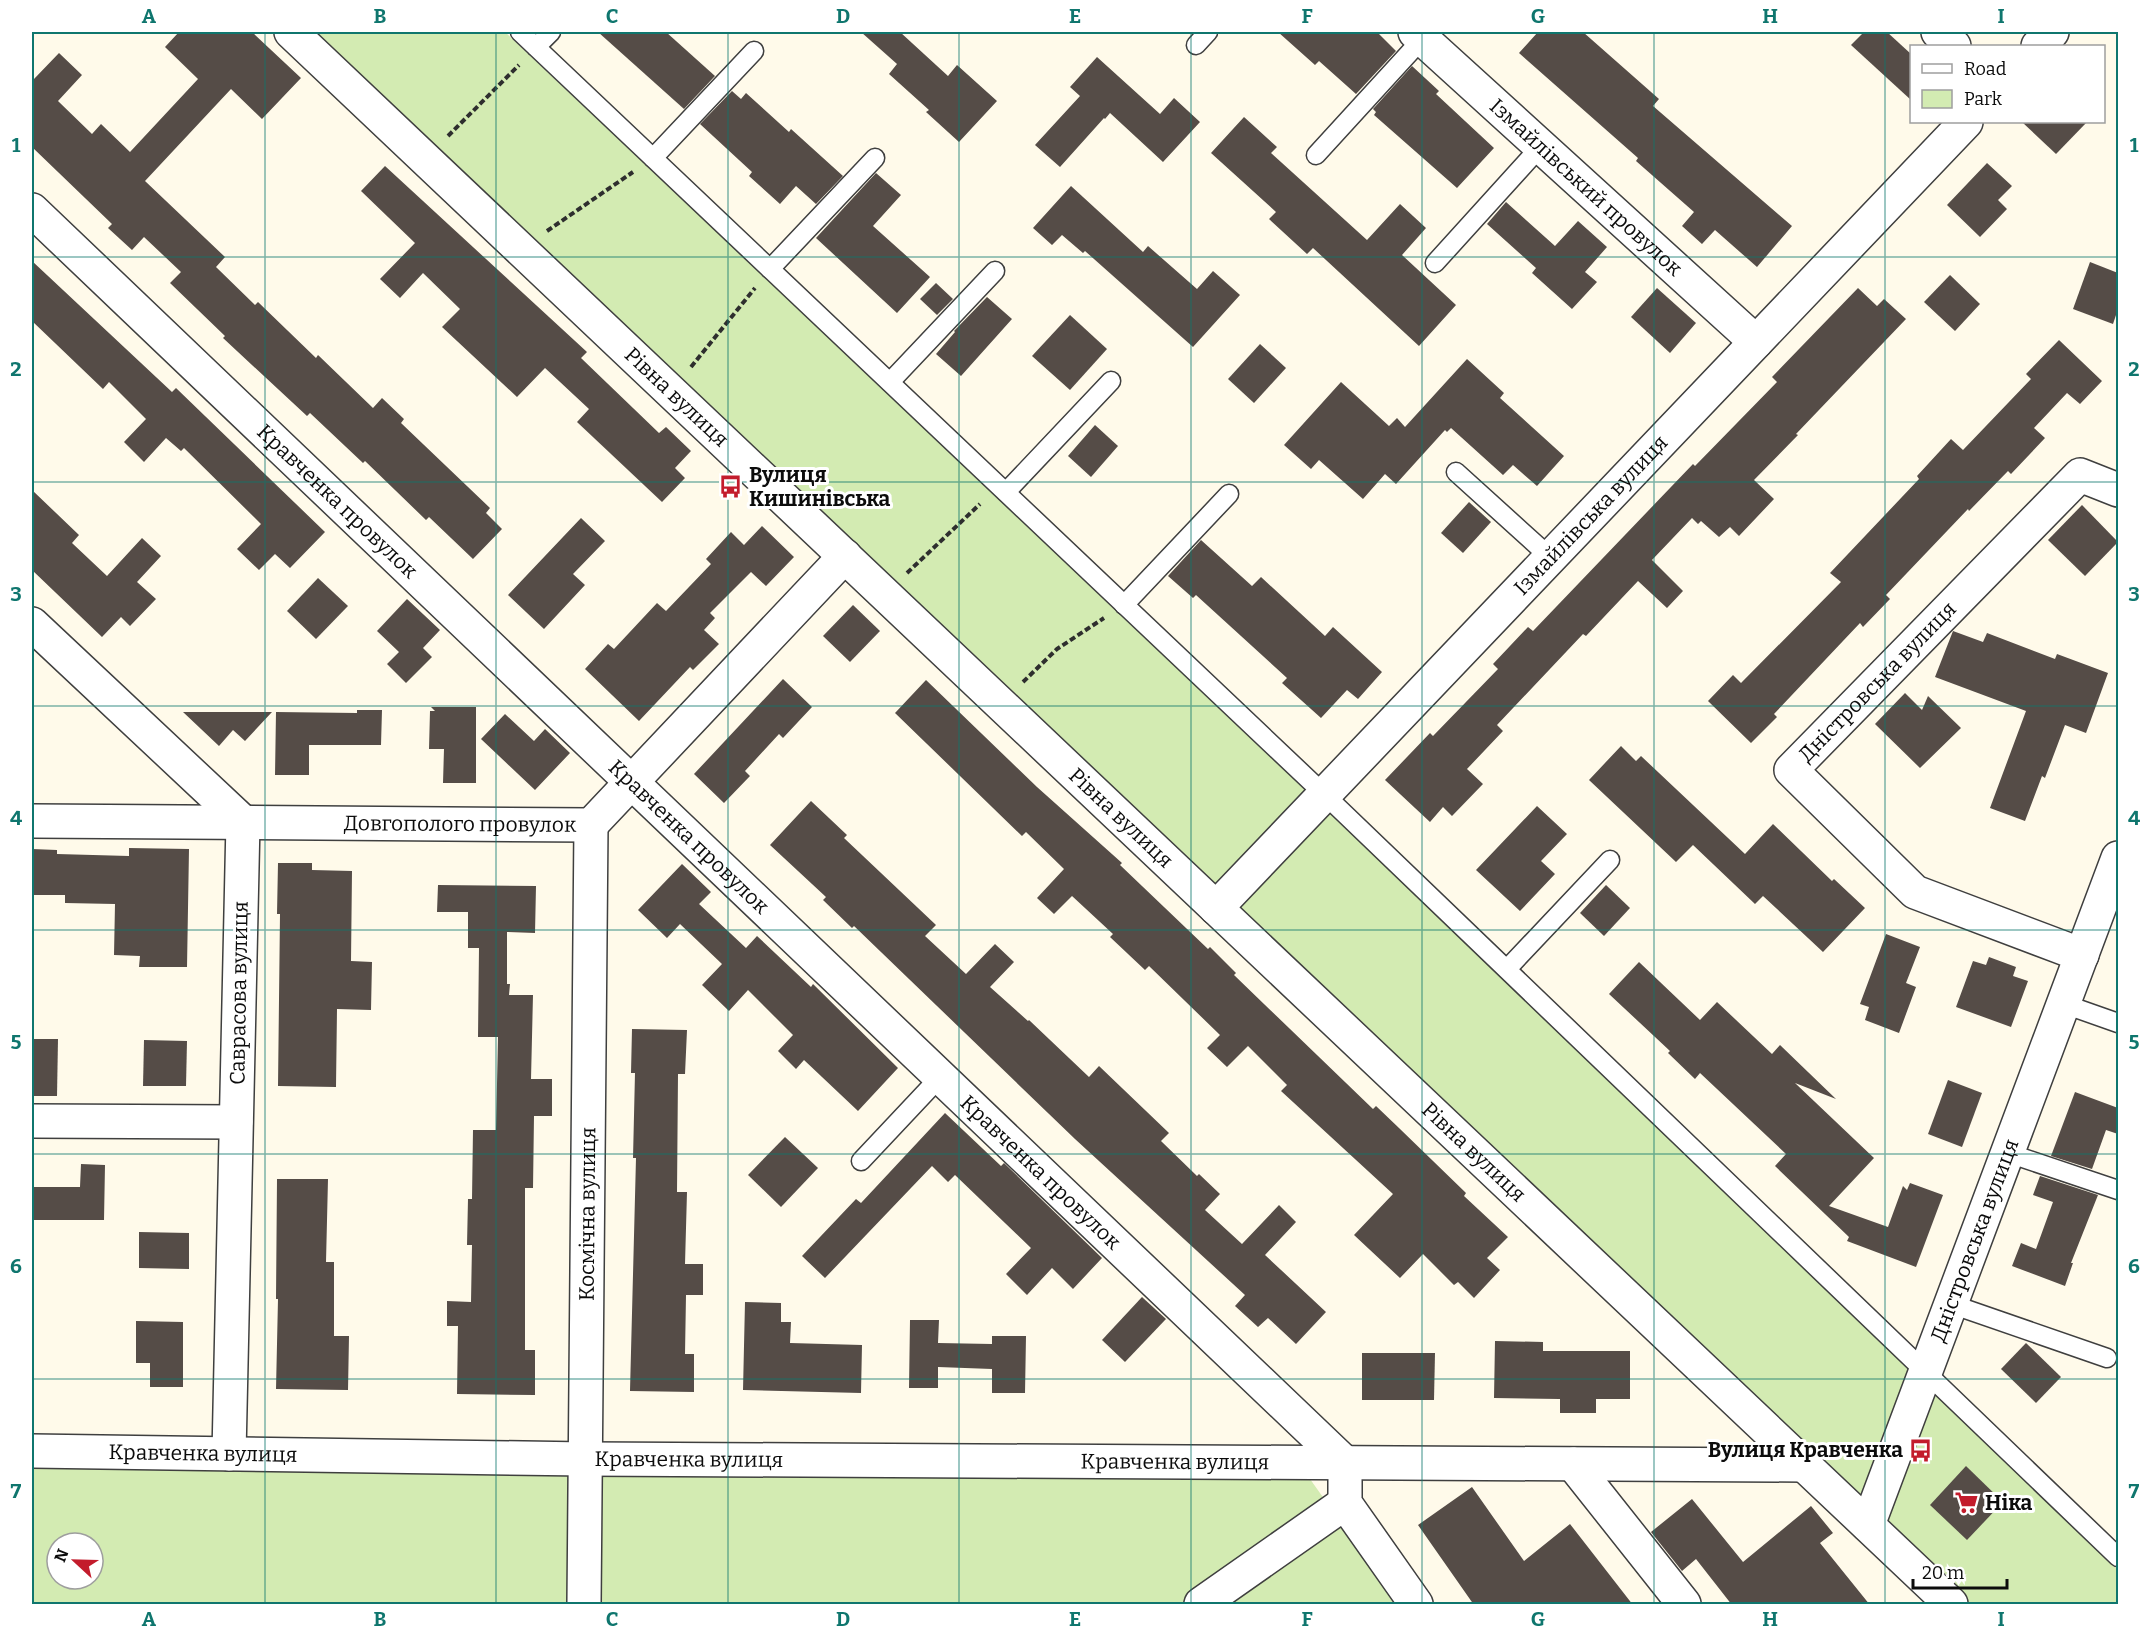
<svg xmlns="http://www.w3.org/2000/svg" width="2150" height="1636" font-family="Bitter,serif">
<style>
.green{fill:#d3ebb2;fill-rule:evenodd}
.building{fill:#554c47}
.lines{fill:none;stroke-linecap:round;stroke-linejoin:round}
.service-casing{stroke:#3f3f3f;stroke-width:21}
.minor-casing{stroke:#3f3f3f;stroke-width:36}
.tertiary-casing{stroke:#3f3f3f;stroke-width:36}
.path{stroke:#2e2e2e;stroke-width:4;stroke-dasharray:6 3;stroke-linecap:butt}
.service{stroke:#fff;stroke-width:18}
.minor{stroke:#fff;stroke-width:33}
.tertiary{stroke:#fff;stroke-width:33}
.grid{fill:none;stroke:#0f766e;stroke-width:1.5;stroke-opacity:0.55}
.labels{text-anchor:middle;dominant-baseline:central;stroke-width:6;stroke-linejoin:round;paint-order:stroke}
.street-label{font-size:21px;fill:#0c0c0c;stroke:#fff}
.poi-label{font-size:21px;font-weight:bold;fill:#0c0c0c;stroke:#fff;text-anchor:start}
.neatline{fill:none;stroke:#0f766e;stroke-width:2}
.grid-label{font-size:20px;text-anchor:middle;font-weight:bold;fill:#0f766e}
</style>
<rect width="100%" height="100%" fill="#fffaea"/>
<g class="green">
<polygon points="301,32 505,32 1311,793 2118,1570 2118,1604 1960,1604"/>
<path d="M 32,1462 L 1310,1479 L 1399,1604 L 187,1604 L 32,1603 ZM 57,1543 L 93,1543 L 93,1579 L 57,1579 Z"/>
</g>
<g class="building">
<polygon points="179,32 252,32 301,78 262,119 231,89 145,181 225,257 216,267 255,305 258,302 316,358 318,355 373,408 382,398 404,419 401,423 490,508 486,513 502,529 473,559 429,517 426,520 365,461 363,463 310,413 307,416 223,338 225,336 170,283 181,272 144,237 132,250 108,228 112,224 32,147 32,76 34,79 59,53 82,75 58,101 92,134 101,124 130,152 198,79 165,47"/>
<polygon points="598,32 666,32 715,76 684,109"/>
<polygon points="861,32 900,32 948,76 957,65 997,101 959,142 926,112 929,110 889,74 897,64"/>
<polygon points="1278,32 1377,32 1396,51 1356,94 1319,61 1315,65"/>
<polygon points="1538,32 1583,32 1659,99 1653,106 1792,226 1757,267 1715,230 1702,244 1682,226 1694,212 1636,161 1638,158 1519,53"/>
<polygon points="1864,32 1887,32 1911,54 1911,100 1851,45"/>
<polygon points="1097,57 1160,114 1174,98 1200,122 1163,162 1110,113 1105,119 1104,118 1060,167 1035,145 1080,96 1070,87"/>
<polygon points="1412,66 1439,91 1436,94 1494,148 1457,188 1374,115 1376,112 1373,109"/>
<polygon points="732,91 741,99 746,93 789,132 791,129 843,176 816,204 796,186 780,204 749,176 752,172 700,124"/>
<polygon points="1244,117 1277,147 1271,153 1367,240 1400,204 1426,228 1402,255 1456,305 1419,346 1313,248 1307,254 1269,219 1276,212 1211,153"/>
<polygon points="2022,122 2087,122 2056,154"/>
<polygon points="1987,163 2012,186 1998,200 2007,209 1980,237 1947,205"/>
<polygon points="385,166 587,352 581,358 659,433 666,427 691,451 675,468 685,478 662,502 577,422 589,409 545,368 517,397 442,327 460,309 423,273 400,298 380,279 415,243 361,191"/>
<polygon points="876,173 901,195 873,226 930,277 897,313 816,238"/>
<polygon points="1071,186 1143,252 1148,246 1197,289 1213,271 1240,295 1193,347 1085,251 1083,253 1062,235 1052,245 1033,228"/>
<polygon points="1506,202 1555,246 1578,221 1607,247 1585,272 1597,282 1572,309 1532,273 1536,268 1487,224"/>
<polygon points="32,261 172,392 176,388 325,532 290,568 275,554 259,570 237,549 261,524 184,448 181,451 166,438 144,462 124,442 146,419 109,382 103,389 32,321"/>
<polygon points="2090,262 2118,273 2118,309 2113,324 2073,309"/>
<polygon points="1950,275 1980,304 1955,331 1924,302"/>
<polygon points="936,283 953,299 937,315 920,299"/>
<polygon points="1657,288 1696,323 1670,353 1631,317"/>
<polygon points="1858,288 1877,306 1884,299 1906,319 1796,434 1798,435 1754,480 1774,499 1739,536 1730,527 1719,537 1701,521 1698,524 1692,518 1652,560 1683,591 1667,608 1638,581 1586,636 1583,634 1497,725 1503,731 1467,769 1483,784 1452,816 1443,807 1430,822 1385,780 1430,733 1433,736 1498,669 1493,664 1528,627 1533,631 1693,464 1695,466 1777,382 1772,377"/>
<polygon points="987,297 1012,319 961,376 936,354 955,332 954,331"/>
<polygon points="1070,315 1107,349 1070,390 1032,356"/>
<polygon points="2059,340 2102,381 2080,404 2067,393 2034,428 2045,438 2011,474 2008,471 1969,511 1968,509 1886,595 1890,599 1863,627 1860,623 1774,714 1777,717 1751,743 1708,701 1733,675 1741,683 1841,582 1830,573 1919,479 1917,476 1951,439 1963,450 2031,379 2026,374"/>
<polygon points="1260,344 1286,368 1254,403 1228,379"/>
<polygon points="1467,359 1504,393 1500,398 1564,456 1537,486 1513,465 1503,475 1451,428 1447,432 1445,430 1396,484 1385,474 1363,499 1319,460 1311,469 1284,445 1341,382 1389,426 1397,418 1405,427"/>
<polygon points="1095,425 1118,446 1091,477 1068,456"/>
<polygon points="32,490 79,535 72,543 107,576 142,538 161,556 137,582 156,599 130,626 121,617 102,637 32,570"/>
<polygon points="1469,502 1491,522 1463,553 1441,533"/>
<polygon points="2082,505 2118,542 2085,576 2048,540"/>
<polygon points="581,518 605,541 573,574 585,585 544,629 508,595"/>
<polygon points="762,526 794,557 766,586 751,572 710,613 715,618 704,630 719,644 693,670 690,667 639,721 585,669 608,644 614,649 657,603 666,611 711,564 706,559 731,532 744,545"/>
<polygon points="1201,540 1252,586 1261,577 1325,636 1333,627 1382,672 1358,699 1347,690 1321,718 1282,683 1287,678 1196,595 1193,598 1168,576"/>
<polygon points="318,578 348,606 316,639 287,611"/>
<polygon points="407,599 440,630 423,648 432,657 406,683 387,664 399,652 377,631"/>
<polygon points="853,605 880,631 850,662 823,636"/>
<polygon points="1953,631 1983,642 1987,633 2055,659 2057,654 2108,673 2086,733 2065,725 2045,778 2042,776 2025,821 1990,808 2026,711 1935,677"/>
<polygon points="783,679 812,707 783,738 779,734 745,771 750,776 724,803 694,774"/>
<polygon points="926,680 1037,787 1122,863 1120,865 1208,949 1210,947 1236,973 1234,975 1373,1109 1376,1106 1399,1128 1466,1193 1464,1196 1508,1237 1487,1258 1500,1270 1474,1298 1458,1282 1454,1285 1423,1254 1400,1278 1354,1235 1393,1194 1281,1091 1287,1085 1248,1046 1227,1067 1207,1048 1220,1035 1149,966 1145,970 1110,937 1113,934 1072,896 1054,914 1037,898 1064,869 1026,832 1022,836 895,713"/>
<polygon points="1905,693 1922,710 1928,696 1961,728 1920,768 1875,724"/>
<polygon points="431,707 476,707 476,783 443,783 444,749 429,749 430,711 435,711"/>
<polygon points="357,710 382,710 381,745 309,745 309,775 275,775 276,712 357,713"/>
<polygon points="183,712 272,712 245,741 233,730 219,746"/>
<polygon points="505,714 534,741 545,729 570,753 535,790 481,739"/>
<polygon points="1621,746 1636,761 1641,756 1745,854 1773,824 1832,881 1834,879 1865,908 1823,952 1763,896 1755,904 1693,845 1676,862 1589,780"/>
<polygon points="811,801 847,835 844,838 936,925 925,936 966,974 995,944 1014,962 990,987 1028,1021 1029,1020 1089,1077 1099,1066 1169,1133 1161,1141 1197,1176 1199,1174 1220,1194 1205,1210 1242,1244 1279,1205 1296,1222 1265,1255 1326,1312 1296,1344 1268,1318 1258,1327 1235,1306 1245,1295 1075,1139 854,926 852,928 823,900 826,897 770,845"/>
<polygon points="1537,806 1567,834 1541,861 1555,874 1520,911 1476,870"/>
<polygon points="129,848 189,849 187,967 139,967 140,956 114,955 115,904 65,903 65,895 32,895 32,849 57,850 57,854 129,856"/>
<polygon points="278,863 312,863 312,870 352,871 351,961 372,962 371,1010 337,1009 336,1087 278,1086 280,914 277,914"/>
<polygon points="682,864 711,892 699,904 746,948 757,936 811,987 813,984 898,1068 858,1111 804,1060 796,1069 778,1051 793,1035 748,990 729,1011 702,985 722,964 680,924 667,938 638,910"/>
<polygon points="438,885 536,886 535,933 507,932 507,984 510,984 509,995 533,995 531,1079 552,1079 552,1116 534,1116 533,1188 525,1188 525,1350 535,1350 535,1395 457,1394 458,1326 447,1326 447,1301 471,1302 472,1245 467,1245 468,1199 472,1199 473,1130 496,1130 498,1037 478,1037 479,948 468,948 468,912 437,912"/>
<polygon points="1606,885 1630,908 1604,936 1580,913"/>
<polygon points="1886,934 1920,947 1906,983 1916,987 1899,1033 1865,1020 1869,1007 1860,1004"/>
<polygon points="1989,957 2016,967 2013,976 2028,981 2011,1027 1956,1007 1973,961 1986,965"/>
<polygon points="1639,962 1700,1020 1717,1002 1772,1054 1780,1045 1836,1099 1795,1083 1874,1158 1829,1206 1888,1227 1903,1186 1907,1190 1910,1183 1943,1195 1916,1267 1847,1241 1849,1237 1775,1166 1786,1154 1700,1073 1695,1079 1668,1053 1670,1051 1609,994"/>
<polygon points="632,1029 687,1030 685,1074 678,1074 677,1192 687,1192 685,1264 703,1264 703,1295 686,1295 685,1354 694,1354 694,1392 630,1391 636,1158 633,1158 635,1073 631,1073"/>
<polygon points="32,1039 58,1039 57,1096 32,1096"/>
<polygon points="144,1040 187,1041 186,1086 143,1086"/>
<polygon points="1948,1080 1982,1093 1962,1147 1928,1134"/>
<polygon points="2075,1092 2118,1108 2118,1134 2106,1130 2092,1169 2051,1156"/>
<polygon points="945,1113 1001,1166 1004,1163 1102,1258 1073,1289 1052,1268 1027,1295 1006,1274 1031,1248 955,1175 948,1182 932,1166 825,1278 802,1256 856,1199 861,1203"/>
<polygon points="785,1137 818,1168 781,1207 748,1175"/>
<polygon points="81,1164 105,1165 104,1220 32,1220 32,1187 80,1187"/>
<polygon points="2040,1176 2098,1195 2071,1263 2073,1263 2065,1286 2012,1266 2021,1243 2036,1249 2053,1202 2033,1195"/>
<polygon points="277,1179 328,1179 326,1262 334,1262 334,1336 349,1336 348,1390 276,1389 278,1299 276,1299"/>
<polygon points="139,1232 189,1233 189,1269 139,1268"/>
<polygon points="1142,1297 1166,1319 1125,1362 1102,1340"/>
<polygon points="745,1302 781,1303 781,1322 791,1322 790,1343 862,1345 861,1393 743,1390"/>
<polygon points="910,1320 939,1320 938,1343 992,1344 992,1336 1026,1336 1025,1393 992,1393 992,1369 938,1367 938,1388 909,1388"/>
<polygon points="136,1321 183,1322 183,1387 150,1387 150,1363 136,1363"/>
<polygon points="1495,1341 1543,1342 1543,1351 1630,1351 1630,1399 1596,1399 1596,1413 1560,1413 1560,1399 1494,1398"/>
<polygon points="2026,1343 2061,1377 2036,1403 2001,1369"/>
<polygon points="1362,1353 1435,1353 1434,1400 1362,1400"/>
<polygon points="1966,1466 2003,1502 1967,1540 1930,1505"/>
<polygon points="1472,1487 1524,1561 1570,1524 1633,1605 1474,1605 1418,1525"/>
<polygon points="1692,1499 1743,1562 1811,1506 1833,1533 1820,1543 1870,1605 1732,1605 1696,1559 1682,1571 1651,1532"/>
</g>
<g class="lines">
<defs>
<g id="service">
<polyline points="520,32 1325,795 2118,1557"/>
<polyline points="1196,45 1208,32"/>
<polyline points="536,47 551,32"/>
<polyline points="1316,155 1423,38"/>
<polyline points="653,158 754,51"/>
<polyline points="1435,263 1541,146"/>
<polyline points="770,269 875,158"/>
<polyline points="890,382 995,271"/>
<polyline points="1456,472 1551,558"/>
<polyline points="1006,492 1111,381"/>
<polyline points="1124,605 1229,494"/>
<polyline points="1507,969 1610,860"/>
<polyline points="2064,1004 2118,1023"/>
<polyline points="2008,1153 2118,1190"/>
<polyline points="861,1161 940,1077"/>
<polyline points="1951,1304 2107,1358"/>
</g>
<g id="minor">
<path id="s1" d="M 1415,32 L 1756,342"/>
<polyline points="1938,32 1954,46"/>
<polyline points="2038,46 2052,32"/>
<path id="s2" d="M 32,210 L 1345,1463 L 1345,1503 L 1416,1604"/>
<polyline points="32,624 243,822 229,1454"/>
<path id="s3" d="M 32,821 L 591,825 L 845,556"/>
<path id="s4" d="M 1216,908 L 1966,122"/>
<path id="s5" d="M 2082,955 L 1915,892 L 1791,770 L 2080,475 L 2118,490"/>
<polyline points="32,1121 236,1122"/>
<path id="s6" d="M 32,1451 L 586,1459 L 1805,1465"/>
<polyline points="1573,1464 1684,1604"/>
<path id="s7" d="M 584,1604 L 591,825"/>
<polyline points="1201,1604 1345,1503"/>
</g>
<g id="tertiary">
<path id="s8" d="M 291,32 L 1951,1604"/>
<path id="s9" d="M 1868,1525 L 2118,858"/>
</g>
</defs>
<use href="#service" class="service-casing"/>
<use href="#minor" class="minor-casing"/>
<use href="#tertiary" class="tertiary-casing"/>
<g class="path">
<polyline points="448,136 519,65"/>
<polyline points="547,231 633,172"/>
<polyline points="691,367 755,288"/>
<polyline points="907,573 980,504"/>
<polyline points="1023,682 1057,649 1104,618"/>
</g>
<use href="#service" class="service"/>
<use href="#minor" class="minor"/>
<use href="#tertiary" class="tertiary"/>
</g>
<path class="grid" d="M 265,32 L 265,1604M 496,32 L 496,1604M 728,32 L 728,1604M 959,32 L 959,1604M 1191,32 L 1191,1604M 1422,32 L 1422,1604M 1654,32 L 1654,1604M 1885,32 L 1885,1604M 32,257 L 2118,257M 32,482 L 2118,482M 32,706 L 2118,706M 32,930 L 2118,930M 32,1154 L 2118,1154M 32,1379 L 2118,1379"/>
<defs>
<symbol id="bus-bare" viewBox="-9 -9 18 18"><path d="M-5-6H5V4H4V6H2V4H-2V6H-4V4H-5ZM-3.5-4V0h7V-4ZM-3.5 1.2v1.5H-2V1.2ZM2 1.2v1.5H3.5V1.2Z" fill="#c31c2c" stroke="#fff" stroke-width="2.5" paint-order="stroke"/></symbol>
<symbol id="supermarket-bare" viewBox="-9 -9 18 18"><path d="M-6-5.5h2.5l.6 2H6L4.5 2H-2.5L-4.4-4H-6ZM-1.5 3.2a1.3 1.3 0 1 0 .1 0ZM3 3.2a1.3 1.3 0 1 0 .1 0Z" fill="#c31c2c" stroke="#fff" stroke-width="2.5" paint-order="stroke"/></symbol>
</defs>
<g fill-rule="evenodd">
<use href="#bus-bare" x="714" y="470" width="33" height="33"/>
<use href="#bus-bare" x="1904" y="1434" width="33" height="33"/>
<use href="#supermarket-bare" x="1950" y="1486" width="33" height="33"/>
</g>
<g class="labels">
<g class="street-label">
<text stroke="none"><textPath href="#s1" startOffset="231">Ізмайлівський провулок</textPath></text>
<text stroke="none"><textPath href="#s8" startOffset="531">Рівна вулиця</textPath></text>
<text stroke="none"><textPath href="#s2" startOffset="422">Кравченка провулок</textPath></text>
<text stroke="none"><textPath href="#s4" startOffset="543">Ізмайлівська вулиця</textPath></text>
<text stroke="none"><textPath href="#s5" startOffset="476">Дністровська вулиця</textPath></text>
<text stroke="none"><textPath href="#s8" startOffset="1143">Рівна вулиця</textPath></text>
<text stroke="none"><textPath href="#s3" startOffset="428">Довгополого провулок</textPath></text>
<text stroke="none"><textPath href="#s2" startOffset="908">Кравченка провулок</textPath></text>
<text transform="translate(239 993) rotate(-89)">Саврасова вулиця</text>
<text stroke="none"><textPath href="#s8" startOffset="1629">Рівна вулиця</textPath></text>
<text stroke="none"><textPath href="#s2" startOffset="1394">Кравченка провулок</textPath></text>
<text stroke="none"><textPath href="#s7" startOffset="390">Космічна вулиця</textPath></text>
<text stroke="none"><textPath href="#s9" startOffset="304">Дністровська вулиця</textPath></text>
<text stroke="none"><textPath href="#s6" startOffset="171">Кравченка вулиця</textPath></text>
<text stroke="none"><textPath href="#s6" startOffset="657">Кравченка вулиця</textPath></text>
<text stroke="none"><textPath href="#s6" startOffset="1143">Кравченка вулиця</textPath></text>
</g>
<g class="poi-label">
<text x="749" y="475">Вулиця<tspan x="749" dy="24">Кишинівська</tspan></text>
<text x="1903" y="1450" text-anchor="end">Вулиця Кравченка</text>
<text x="1985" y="1503">Ніка</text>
</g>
</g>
<rect width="2150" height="1636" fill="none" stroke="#ffffff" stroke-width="66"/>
<rect x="1910" y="45" width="195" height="78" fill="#ffffff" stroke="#9e9e9e" stroke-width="1.5"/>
<rect x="1922" y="64" width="30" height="9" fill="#ffffff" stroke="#9e9e9e" stroke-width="1.5"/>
<text x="1964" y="75" font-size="18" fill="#0c0c0c">Road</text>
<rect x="1922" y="90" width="30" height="18" fill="#d3ebb2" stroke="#9e9e9e" stroke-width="1.5"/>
<text x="1964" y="105" font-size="18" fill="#0c0c0c">Park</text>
<g transform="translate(75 1561) rotate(292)"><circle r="28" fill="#ffffff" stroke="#9e9e9e" stroke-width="1.5"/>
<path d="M0-4.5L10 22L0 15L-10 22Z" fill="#c31c2c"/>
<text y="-9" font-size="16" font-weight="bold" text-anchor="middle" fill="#0c0c0c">N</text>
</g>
<path d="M1913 1579v9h94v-9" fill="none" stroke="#0c0c0c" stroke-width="3"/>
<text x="1922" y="1579" font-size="18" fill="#0c0c0c" stroke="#ffffff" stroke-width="4.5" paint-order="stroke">20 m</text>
<rect x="33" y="33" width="2084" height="1570" class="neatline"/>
<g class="grid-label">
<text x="149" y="23">A</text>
<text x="380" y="23">B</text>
<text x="612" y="23">C</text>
<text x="843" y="23">D</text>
<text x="1075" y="23">E</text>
<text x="1307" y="23">F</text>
<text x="1538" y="23">G</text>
<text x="1770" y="23">H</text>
<text x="2001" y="23">I</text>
<text x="16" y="152">1</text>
<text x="2134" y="152">1</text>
<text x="16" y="376">2</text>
<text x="2134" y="376">2</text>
<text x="16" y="601">3</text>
<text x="2134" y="601">3</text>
<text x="16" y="825">4</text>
<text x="2134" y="825">4</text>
<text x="16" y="1049">5</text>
<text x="2134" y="1049">5</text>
<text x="16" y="1273">6</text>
<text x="2134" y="1273">6</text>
<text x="16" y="1498">7</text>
<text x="2134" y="1498">7</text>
<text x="149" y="1626">A</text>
<text x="380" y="1626">B</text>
<text x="612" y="1626">C</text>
<text x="843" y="1626">D</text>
<text x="1075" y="1626">E</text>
<text x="1307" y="1626">F</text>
<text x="1538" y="1626">G</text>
<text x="1770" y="1626">H</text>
<text x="2001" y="1626">I</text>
</g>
</svg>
